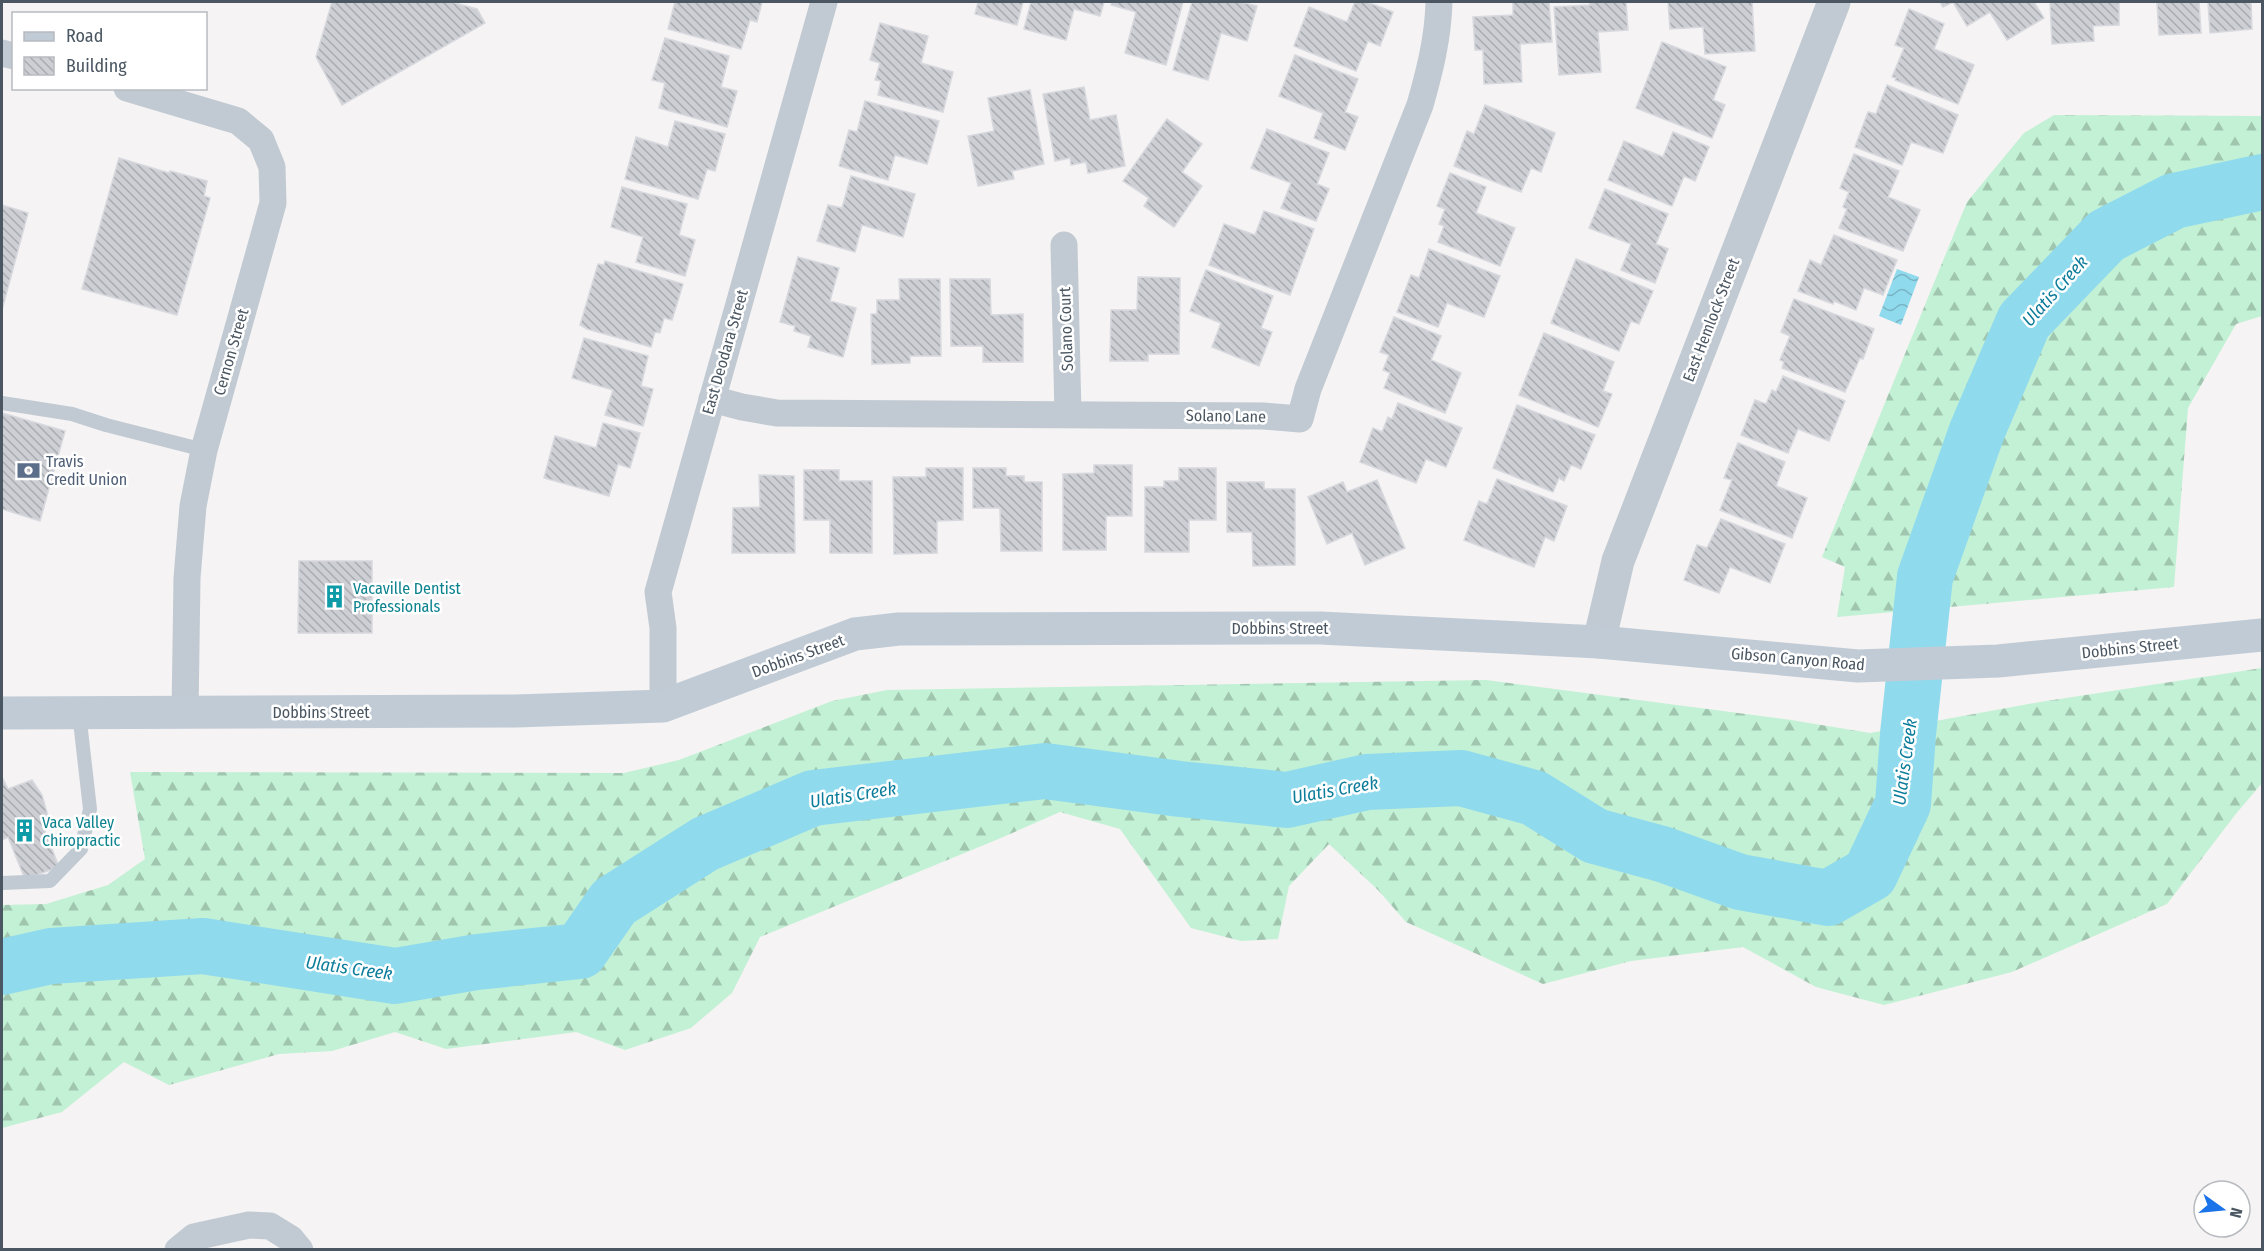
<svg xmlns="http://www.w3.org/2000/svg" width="2264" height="1251" font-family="'Fira Sans Condensed',sans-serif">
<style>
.forest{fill:url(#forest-firs)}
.water{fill:url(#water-waves)}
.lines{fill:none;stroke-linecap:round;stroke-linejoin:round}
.river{stroke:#90daee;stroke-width:56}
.building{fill:url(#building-back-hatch);stroke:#d7d9de;stroke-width:1.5}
.service{stroke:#c1cad2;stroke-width:14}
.minor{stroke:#c1cad2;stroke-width:27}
.tertiary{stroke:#c1cad2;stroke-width:33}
.secondary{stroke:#c1cbd6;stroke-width:33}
.labels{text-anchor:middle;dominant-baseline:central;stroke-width:5;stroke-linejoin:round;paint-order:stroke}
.street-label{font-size:16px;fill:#4a5661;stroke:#fff}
.service-label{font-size:16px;fill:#4e5e75;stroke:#fff;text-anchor:start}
.culture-label{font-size:16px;fill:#0d838f;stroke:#fff;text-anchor:start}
.water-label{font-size:18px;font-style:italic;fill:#0c7c9b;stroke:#fff}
</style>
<defs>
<pattern id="forest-firs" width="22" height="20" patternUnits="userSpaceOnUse" patternTransform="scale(1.5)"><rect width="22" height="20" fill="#c3f1d5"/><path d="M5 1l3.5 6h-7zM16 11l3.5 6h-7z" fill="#a0c6b0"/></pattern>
<pattern id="water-waves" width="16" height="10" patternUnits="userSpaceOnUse" patternTransform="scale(1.5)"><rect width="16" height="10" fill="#90daee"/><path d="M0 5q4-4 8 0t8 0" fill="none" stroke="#78b4c4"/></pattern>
<pattern id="building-back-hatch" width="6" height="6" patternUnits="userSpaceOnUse" patternTransform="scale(1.5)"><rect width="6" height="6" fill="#cdcfd5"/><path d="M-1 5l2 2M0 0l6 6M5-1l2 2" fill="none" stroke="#a8abb0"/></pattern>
</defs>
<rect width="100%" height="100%" fill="#f5f3f3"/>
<g class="forest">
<polygon points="2054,115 2262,116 2262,316 2236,324 2188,408 2174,587 1837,617 1845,567 1822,557 1967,202 2024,133"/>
<polygon points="2262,668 2262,783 2235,815 2167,904 2012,972 1884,1005 1816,987 1743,947 1631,961 1543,984 1406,922 1378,890 1329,844 1289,886 1278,939 1241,941 1191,928 1120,829 1060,812 996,840 760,937 732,993 691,1028 625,1050 576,1032 446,1049 395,1032 332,1051 279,1054 169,1085 124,1062 62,1112 2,1128 2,905 46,904 108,885 145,859 130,772 624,773 679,760 832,701 887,690 1486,680 1791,720 1870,733 2040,702"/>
</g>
<polygon class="water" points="1897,269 1919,277 1901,325 1879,316"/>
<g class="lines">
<polyline class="river" points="2,967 51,956 203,946 395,976 477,962 580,951 614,902 705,844 813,798 1045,771 1180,789 1287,800 1367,782 1461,778 1534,798 1595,836 1662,854 1740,882 1828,898 1870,874 1903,804 1908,734 1925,577 1977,431 2024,321 2106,236 2174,201 2262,182"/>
</g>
<g class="building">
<polygon points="332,2 451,2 477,9 485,23 342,105 316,57"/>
<polygon points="675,2 762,2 757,22 750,20 741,49 668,29"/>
<polygon points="978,2 1023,2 1017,25 975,14"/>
<polygon points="1031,2 1104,2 1100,16 1074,9 1066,40 1024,29"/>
<polygon points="1112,2 1183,2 1166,65 1125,53 1136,12 1111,5"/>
<polygon points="1192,2 1240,2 1257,6 1247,41 1221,33 1208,80 1173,70"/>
<polygon points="1355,2 1367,2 1393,12 1380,46 1368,41 1356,71 1294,46 1309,7 1347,22"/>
<polygon points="1513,2 1549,2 1552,42 1520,44 1522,82 1484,84 1483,50 1475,50 1473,17 1513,15"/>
<polygon points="1589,2 1626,2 1628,30 1598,32 1601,72 1559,75 1554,7 1590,5"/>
<polygon points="1668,2 1752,2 1755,51 1705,54 1703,27 1670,29"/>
<polygon points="1940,2 2034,2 2044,18 2007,40 1990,12 1967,26 1953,2 1943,7"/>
<polygon points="2050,2 2119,2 2119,25 2093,26 2094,41 2052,44"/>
<polygon points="2157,2 2199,2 2201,33 2159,35"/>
<polygon points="2208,2 2251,2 2252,29 2210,33"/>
<polygon points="1909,9 1944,24 1934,49 1974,65 1958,104 1895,80 1896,78 1892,77 1904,48 1895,45"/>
<polygon points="880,23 928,36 921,63 953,72 943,112 878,95 881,81 875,80 880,63 870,60"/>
<polygon points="665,38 729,56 721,87 737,91 727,127 659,108 665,83 652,80"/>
<polygon points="1662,42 1726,67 1713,100 1725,105 1712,138 1636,108"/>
<polygon points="1295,55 1358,79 1345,112 1358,117 1345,150 1314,138 1323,113 1279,96"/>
<polygon points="1887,85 1958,115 1943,153 1911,142 1902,165 1855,147 1868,112 1876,114"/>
<polygon points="1084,87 1090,120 1116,115 1125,166 1088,173 1086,162 1071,165 1070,158 1055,161 1043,94"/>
<polygon points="1030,90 1044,164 1012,171 1014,179 978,186 968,136 994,131 988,98"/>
<polygon points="865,101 939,121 927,164 895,155 888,180 839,166 849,130 857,132"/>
<polygon points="1485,105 1555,133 1541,172 1531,168 1521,192 1454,166 1467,131 1474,134"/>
<polygon points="1167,119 1202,144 1182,172 1202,186 1174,227 1144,206 1149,198 1123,181"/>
<polygon points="675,121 725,134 715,171 707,169 698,199 625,179 636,137 668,147"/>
<polygon points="1267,129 1329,153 1317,184 1329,189 1316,221 1281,208 1291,183 1251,168"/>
<polygon points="1673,132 1709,147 1695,181 1684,176 1672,206 1608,180 1624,141 1663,157"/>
<polygon points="1854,154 1899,171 1888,197 1920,210 1903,251 1839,228 1847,209 1843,207 1849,192 1840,188"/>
<polygon points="119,158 169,173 170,171 207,181 204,196 210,198 177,315 82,289"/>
<polygon points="1450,173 1486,187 1476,213 1515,228 1500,266 1438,242 1444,226 1439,224 1445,209 1437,206"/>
<polygon points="851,176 915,194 903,237 862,225 855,252 817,241 828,205 842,208"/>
<polygon points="622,187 687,204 679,235 695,240 685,276 636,262 643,237 611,227"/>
<polygon points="1605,189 1668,214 1656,244 1668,249 1655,283 1621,270 1631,244 1589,228"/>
<polygon points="2,205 28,213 2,310"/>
<polygon points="1264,211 1314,229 1290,295 1209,265 1224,224 1255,235"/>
<polygon points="1834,235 1897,260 1883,295 1864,288 1856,310 1834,301 1833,304 1798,291 1810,260 1821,265"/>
<polygon points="1429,249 1500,276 1484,317 1447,303 1438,327 1397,312 1411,275 1419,278"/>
<polygon points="798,257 839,268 830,301 856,308 843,357 808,347 811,336 794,331 795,326 780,322"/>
<polygon points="1576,259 1653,291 1639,324 1631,321 1619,351 1551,323"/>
<polygon points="605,261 683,284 672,320 664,318 660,333 655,332 651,347 587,329 580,325 598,264 604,265"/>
<polygon points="1206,270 1273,296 1261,328 1272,332 1259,366 1212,347 1221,323 1190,311"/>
<polygon points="1138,277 1180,278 1179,354 1148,354 1148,361 1110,361 1111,310 1137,310"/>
<polygon points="899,279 940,279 941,356 910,356 910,363 872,364 871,314 877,314 877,300 900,300"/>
<polygon points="950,279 990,279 991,315 1023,314 1023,362 983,362 983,346 951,346"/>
<polygon points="1794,299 1874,329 1863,359 1860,358 1845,392 1782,368 1784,362 1780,360 1790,336 1781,332"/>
<polygon points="1394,317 1441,336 1431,360 1461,373 1445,413 1384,388 1390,373 1383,370 1389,355 1380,352"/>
<polygon points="1544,333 1614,362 1603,391 1612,394 1598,427 1519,395"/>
<polygon points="584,338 648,356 641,386 653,389 643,426 605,415 613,390 572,378"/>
<polygon points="1783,376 1845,401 1829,441 1798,429 1788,453 1741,435 1755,400 1766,404 1772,390 1776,392"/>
<polygon points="1398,403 1462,428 1446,467 1426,459 1416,483 1360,462 1373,428 1382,432 1388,417 1392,419"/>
<polygon points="1517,405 1595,435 1581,469 1571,465 1564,481 1559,478 1553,492 1493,468"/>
<polygon points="2,413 65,431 40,521 2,509"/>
<polygon points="603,423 640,433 630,468 618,464 609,496 544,478 555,436 596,448"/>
<polygon points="1738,443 1785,462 1776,486 1807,498 1792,538 1720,510 1732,480 1724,478"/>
<polygon points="1094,465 1132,465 1132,516 1106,516 1106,550 1063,550 1063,474 1094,473"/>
<polygon points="926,468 963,468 963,520 937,521 937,553 894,554 893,477 926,477"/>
<polygon points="973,468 1006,468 1006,476 1024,476 1024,482 1042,482 1042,551 1001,551 1000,508 973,508"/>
<polygon points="1179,468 1216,468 1216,520 1189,520 1189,552 1145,552 1145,487 1164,487 1164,481 1179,481"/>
<polygon points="804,470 839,470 839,481 872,481 872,553 830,553 830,520 804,520"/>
<polygon points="759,475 794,476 795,553 732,553 733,508 760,507"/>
<polygon points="1497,479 1567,506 1554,541 1545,537 1534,567 1464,540 1479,501 1487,504"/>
<polygon points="1377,480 1405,548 1365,565 1352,533 1327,544 1308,497 1343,482 1347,492"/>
<polygon points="1227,482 1264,482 1264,489 1295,489 1295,565 1253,566 1252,532 1227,532"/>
<polygon points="1721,519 1785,544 1770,583 1730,567 1719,593 1684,580 1697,545 1707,548"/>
<polygon points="299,561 372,561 372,633 298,633"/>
<polygon points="3,779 8,789 32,780 42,795 50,823 43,826 59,867 25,879 8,837 2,840 2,780"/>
</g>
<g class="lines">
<g class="service">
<polyline points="2,403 72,414 106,425 204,450"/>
<polyline points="2,883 50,881 81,849 90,809 79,713"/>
</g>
<g class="minor">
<polyline points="2,53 14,56"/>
<polyline points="127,88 238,121 261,140 272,167 273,203 204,450 193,506 187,578 185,713"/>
<polyline points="1064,245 1068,414"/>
<path d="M 712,399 L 742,407 L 777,413 L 1263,416 L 1300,419 L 1308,389 L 1420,105 C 1430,70 1438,38 1439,2"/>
<polyline points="663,706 663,628 658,592 824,2"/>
<polyline points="178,1250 194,1237 249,1225 270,1226 291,1239 300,1250"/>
</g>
<polyline class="tertiary" points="1599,642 1618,561 1834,2"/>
<polyline class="secondary" points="2,713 516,711 663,706 855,634 899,629 1320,628 1599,642 1858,666 1998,661 2262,635"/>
</g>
<defs>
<symbol id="bank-bare" viewBox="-9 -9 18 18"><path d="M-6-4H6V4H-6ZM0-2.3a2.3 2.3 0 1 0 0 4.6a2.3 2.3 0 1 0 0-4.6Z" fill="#5c6f8a" stroke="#fff" stroke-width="2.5" paint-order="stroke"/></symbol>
<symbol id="building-bare" viewBox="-9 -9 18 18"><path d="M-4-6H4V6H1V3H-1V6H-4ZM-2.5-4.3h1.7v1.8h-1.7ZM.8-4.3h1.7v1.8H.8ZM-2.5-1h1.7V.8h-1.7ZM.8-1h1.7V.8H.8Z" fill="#0f9aa8" stroke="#fff" stroke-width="2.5" paint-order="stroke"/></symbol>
</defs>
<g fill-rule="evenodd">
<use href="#bank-bare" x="12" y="454" width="33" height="33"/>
<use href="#building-bare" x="318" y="580" width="33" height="33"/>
<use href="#building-bare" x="8" y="814" width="33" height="33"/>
</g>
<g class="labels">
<g class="street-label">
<text transform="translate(1711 320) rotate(-69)">East Hemlock Street</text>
<text transform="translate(1066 329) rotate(-92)">Solano Court</text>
<text transform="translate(231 352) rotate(-74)">Cernon Street</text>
<text transform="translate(725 352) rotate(-74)">East Deodara Street</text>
<text transform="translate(1226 416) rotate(1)">Solano Lane</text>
<text x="1280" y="628">Dobbins Street</text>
<text transform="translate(2130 648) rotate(-6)">Dobbins Street</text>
<text transform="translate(798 656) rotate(-20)">Dobbins Street</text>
<text transform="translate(1798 659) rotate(5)">Gibson Canyon Road</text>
<text x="321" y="712">Dobbins Street</text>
</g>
<g class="service-label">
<text x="46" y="461">Travis<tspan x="46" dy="18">Credit Union</tspan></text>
</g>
<g class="culture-label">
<text x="353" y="588">Vacaville Dentist<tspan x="353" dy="18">Professionals</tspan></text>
<text x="42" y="822">Vaca Valley<tspan x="42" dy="18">Chiropractic</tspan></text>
</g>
<g class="water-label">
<text transform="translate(2055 291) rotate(-48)">Ulatis Creek</text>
<text transform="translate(1905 762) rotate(-82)">Ulatis Creek</text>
<text transform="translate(1335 790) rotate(-10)">Ulatis Creek</text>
<text transform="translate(853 795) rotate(-9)">Ulatis Creek</text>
<text transform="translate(349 968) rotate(8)">Ulatis Creek</text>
</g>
</g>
<rect width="2264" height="1251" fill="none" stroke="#4a5661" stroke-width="6"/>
<rect x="12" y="12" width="195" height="78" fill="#ffffff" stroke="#b7bbc0" stroke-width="1.5"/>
<rect x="24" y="32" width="30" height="9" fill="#c1cbd6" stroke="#b7bbc0" stroke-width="1.5"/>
<text x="66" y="42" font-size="18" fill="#4a5661">Road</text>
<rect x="24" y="57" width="30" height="18" fill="url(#building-back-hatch)" stroke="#b7bbc0" stroke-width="1.5"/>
<text x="66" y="72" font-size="18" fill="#4a5661">Building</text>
<g transform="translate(2222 1209) rotate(105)"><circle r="28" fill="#ffffff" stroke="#b7bbc0" stroke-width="1.5"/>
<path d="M0-4.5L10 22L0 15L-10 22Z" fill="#1a73e8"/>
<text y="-9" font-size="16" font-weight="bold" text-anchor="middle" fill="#4a5661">N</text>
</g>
</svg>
